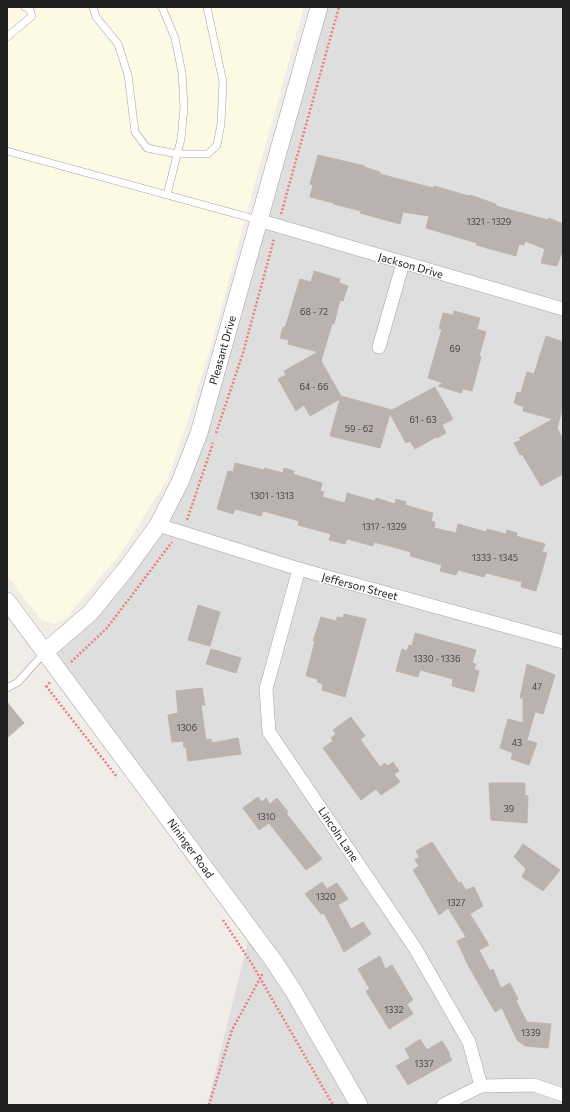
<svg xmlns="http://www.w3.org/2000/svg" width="570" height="1112" font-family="Commissioner,sans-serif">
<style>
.residential{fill:#dfdede}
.education{fill:#fcfae5}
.building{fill:#bab2ae;stroke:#c1b3ac}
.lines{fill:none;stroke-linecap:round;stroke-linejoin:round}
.service-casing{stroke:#a2a2a2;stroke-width:8}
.minor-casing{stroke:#a2a2a2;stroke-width:14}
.tertiary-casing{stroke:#a2a2a2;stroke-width:18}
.path{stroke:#ed7d7e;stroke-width:2.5;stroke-dasharray:2 2;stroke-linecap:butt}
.service{stroke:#fff;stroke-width:7}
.minor{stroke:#fff;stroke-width:13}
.tertiary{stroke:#fff;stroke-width:17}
.labels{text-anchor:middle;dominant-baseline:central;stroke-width:3;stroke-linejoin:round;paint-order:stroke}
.number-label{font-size:9px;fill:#474544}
.street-label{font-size:11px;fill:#212121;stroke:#fff}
</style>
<rect width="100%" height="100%" fill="#f0ede9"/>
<polygon class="residential" points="319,7 563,7 563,1105 207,1105 251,929 46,651 90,613 180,482"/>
<polygon class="education" points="7,7 304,7 256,179 212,342 186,426 168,478 145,515 120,554 66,618 56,624 41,620 7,575"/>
<g class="building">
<polygon points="318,155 365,166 364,167 380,172 380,174 433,188 434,186 469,196 470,195 496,204 496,206 548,220 549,218 563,224 563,254 561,254 557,266 541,263 545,249 525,241 524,245 519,244 516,256 476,245 477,243 426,228 429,216 403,212 400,224 360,213 361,211 334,204 334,203 310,197 313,185 310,184"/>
<polygon points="314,271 340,279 339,283 348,286 343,301 340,300 334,324 332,324 321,361 341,396 392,410 435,387 453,419 442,425 446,433 437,438 436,437 415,449 410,441 406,443 390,414 380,448 330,436 340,399 310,416 304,405 296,411 278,379 286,375 284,371 318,352 288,344 289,340 280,338 283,327 285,328 300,279 311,282"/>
<polygon points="454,311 480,318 477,329 486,332 479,356 481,357 472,391 463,389 461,393 438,386 443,383 428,378 442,329 439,329 443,313 453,315"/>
<polygon points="546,336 563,342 563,407 557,428 563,439 563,474 541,486 522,454 520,455 514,443 521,440 519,438 553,419 523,411 524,407 514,403 517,392 521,393 527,372 534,374"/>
<polygon points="235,463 264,470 264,468 283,473 284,468 294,471 293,474 322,483 320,491 324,492 322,497 345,503 347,493 375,501 376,498 395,504 396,499 406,502 405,505 433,513 431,521 435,522 434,528 456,533 458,524 486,532 487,529 506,534 507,530 517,533 516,536 545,544 542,552 547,553 536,591 521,587 522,582 486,573 484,577 458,570 456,575 440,571 442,565 410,556 411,552 374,542 373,546 347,539 345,544 329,540 331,534 298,525 299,521 263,511 261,516 235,509 233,514 217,509 228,471 233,472"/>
<polygon points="198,605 220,612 210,646 188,640"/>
<polygon points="344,614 366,619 345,697 322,690 323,684 317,682 318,679 306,676 315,641 313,641 321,617 336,621 337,617 343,618"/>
<polygon points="415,633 476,650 472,663 476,664 474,669 479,671 474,692 452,686 453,679 420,670 418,677 396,671 402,649 407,651 409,645 412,646"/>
<polygon points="211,649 241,658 236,673 206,664"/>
<polygon points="527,664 555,675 543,714 535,712 527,740 537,743 529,765 511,759 513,753 500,748 508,719 523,723 523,698 520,698"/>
<polygon points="202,688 205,705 201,705 206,740 211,739 212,743 238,738 241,754 188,761 186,747 184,747 183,741 172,742 168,715 178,713 176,691"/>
<polygon points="7,702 24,723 7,738"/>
<polygon points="351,717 365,736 360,739 380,767 385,763 387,766 393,762 399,771 394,774 400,782 381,795 376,789 361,800 323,748 333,741 331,738 336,734 333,730"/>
<polygon points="489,783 525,783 525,795 528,796 527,823 491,820"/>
<polygon points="258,797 262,802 266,798 270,804 277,798 288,812 286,813 322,859 306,870 269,823 259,830 243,808"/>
<polygon points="432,842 459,883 461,882 466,890 474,887 483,906 470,914 489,945 479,950 490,971 493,969 501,988 510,983 518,999 516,1001 527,1022 551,1024 548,1048 525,1046 517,1040 502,1008 495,1012 469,967 457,941 466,937 448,908 439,915 422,885 413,870 419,866 415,860 419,857 416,851"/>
<polygon points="523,844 560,870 543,891 522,877 526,869 514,857"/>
<polygon points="322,882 327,889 337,883 348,899 338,905 351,929 363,922 371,934 344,952 324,913 321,914 305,894"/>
<polygon points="380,956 385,969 392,965 413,1000 407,1004 413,1014 389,1029 366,991 370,989 358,969"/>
<polygon points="420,1039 427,1050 442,1041 450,1054 449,1055 452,1060 408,1085 396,1066 410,1058 405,1049"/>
</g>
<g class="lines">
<defs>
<g id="service">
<polyline points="93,7 96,17 118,44 128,75 135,132 147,148 177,154 208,154 217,145 221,124 223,82 207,7"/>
<polyline points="162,7 175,38 182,73 184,107 181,139 167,195"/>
<polyline points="7,37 32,16 29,8 25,7"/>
<polyline points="7,151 258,220"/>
<polyline points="7,688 18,682 45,652"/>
</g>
<g id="minor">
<polyline points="258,220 563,309"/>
<polyline points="379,347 403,263"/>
<polyline points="158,525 299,569 563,642"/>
<polyline points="299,569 266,689 269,732 415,948 469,1042 481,1086"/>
<polyline points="443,1105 481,1086 534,1085 563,1095"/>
</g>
<g id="tertiary">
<polyline points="7,601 273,960 294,992 359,1105"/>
<polyline points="46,651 90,613 126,569 158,525 180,482 199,433 319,7"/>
</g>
</defs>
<use href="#service" class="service-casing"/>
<use href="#minor" class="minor-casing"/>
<use href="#tertiary" class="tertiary-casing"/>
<g class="path">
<polyline points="281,214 339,7"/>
<polyline points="216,433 243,353 274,239"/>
<polyline points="187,520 213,443"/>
<polyline points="71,662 107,628 172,542"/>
<polyline points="46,686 117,777"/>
<polyline points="46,687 50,682"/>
<polyline points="223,920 252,964 333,1105"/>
<polyline points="209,1105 232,1030 263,973"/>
</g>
<use href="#service" class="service"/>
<use href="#minor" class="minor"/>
<use href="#tertiary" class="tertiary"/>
</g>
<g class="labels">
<g class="number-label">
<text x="489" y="221">1321 - 1329</text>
<text x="314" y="311">68 - 72</text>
<text x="455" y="348">69</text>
<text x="314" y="386">64 - 66</text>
<text x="423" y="419">61 - 63</text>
<text x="359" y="428">59 - 62</text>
<text x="272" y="495">1301 - 1313</text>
<text x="384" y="526">1317 - 1329</text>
<text x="495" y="557">1333 - 1345</text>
<text x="437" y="658">1330 - 1336</text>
<text x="537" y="686">47</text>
<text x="187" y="727">1306</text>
<text x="517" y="742">43</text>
<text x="509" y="808">39</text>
<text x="266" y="816">1310</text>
<text x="326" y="896">1320</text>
<text x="456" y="902">1327</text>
<text x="394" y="1009">1332</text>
<text x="531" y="1032">1339</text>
<text x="424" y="1063">1337</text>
</g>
<g class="street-label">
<text transform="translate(411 265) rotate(16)">Jackson Drive</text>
<text transform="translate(222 350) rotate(-74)">Pleasant Drive</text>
<text transform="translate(360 586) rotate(15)">Jefferson Street</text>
<text transform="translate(339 834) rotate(56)">Lincoln Lane</text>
<text transform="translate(191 848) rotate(54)">Nininger Road</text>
</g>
</g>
<rect width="570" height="1112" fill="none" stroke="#212121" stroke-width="16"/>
</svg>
